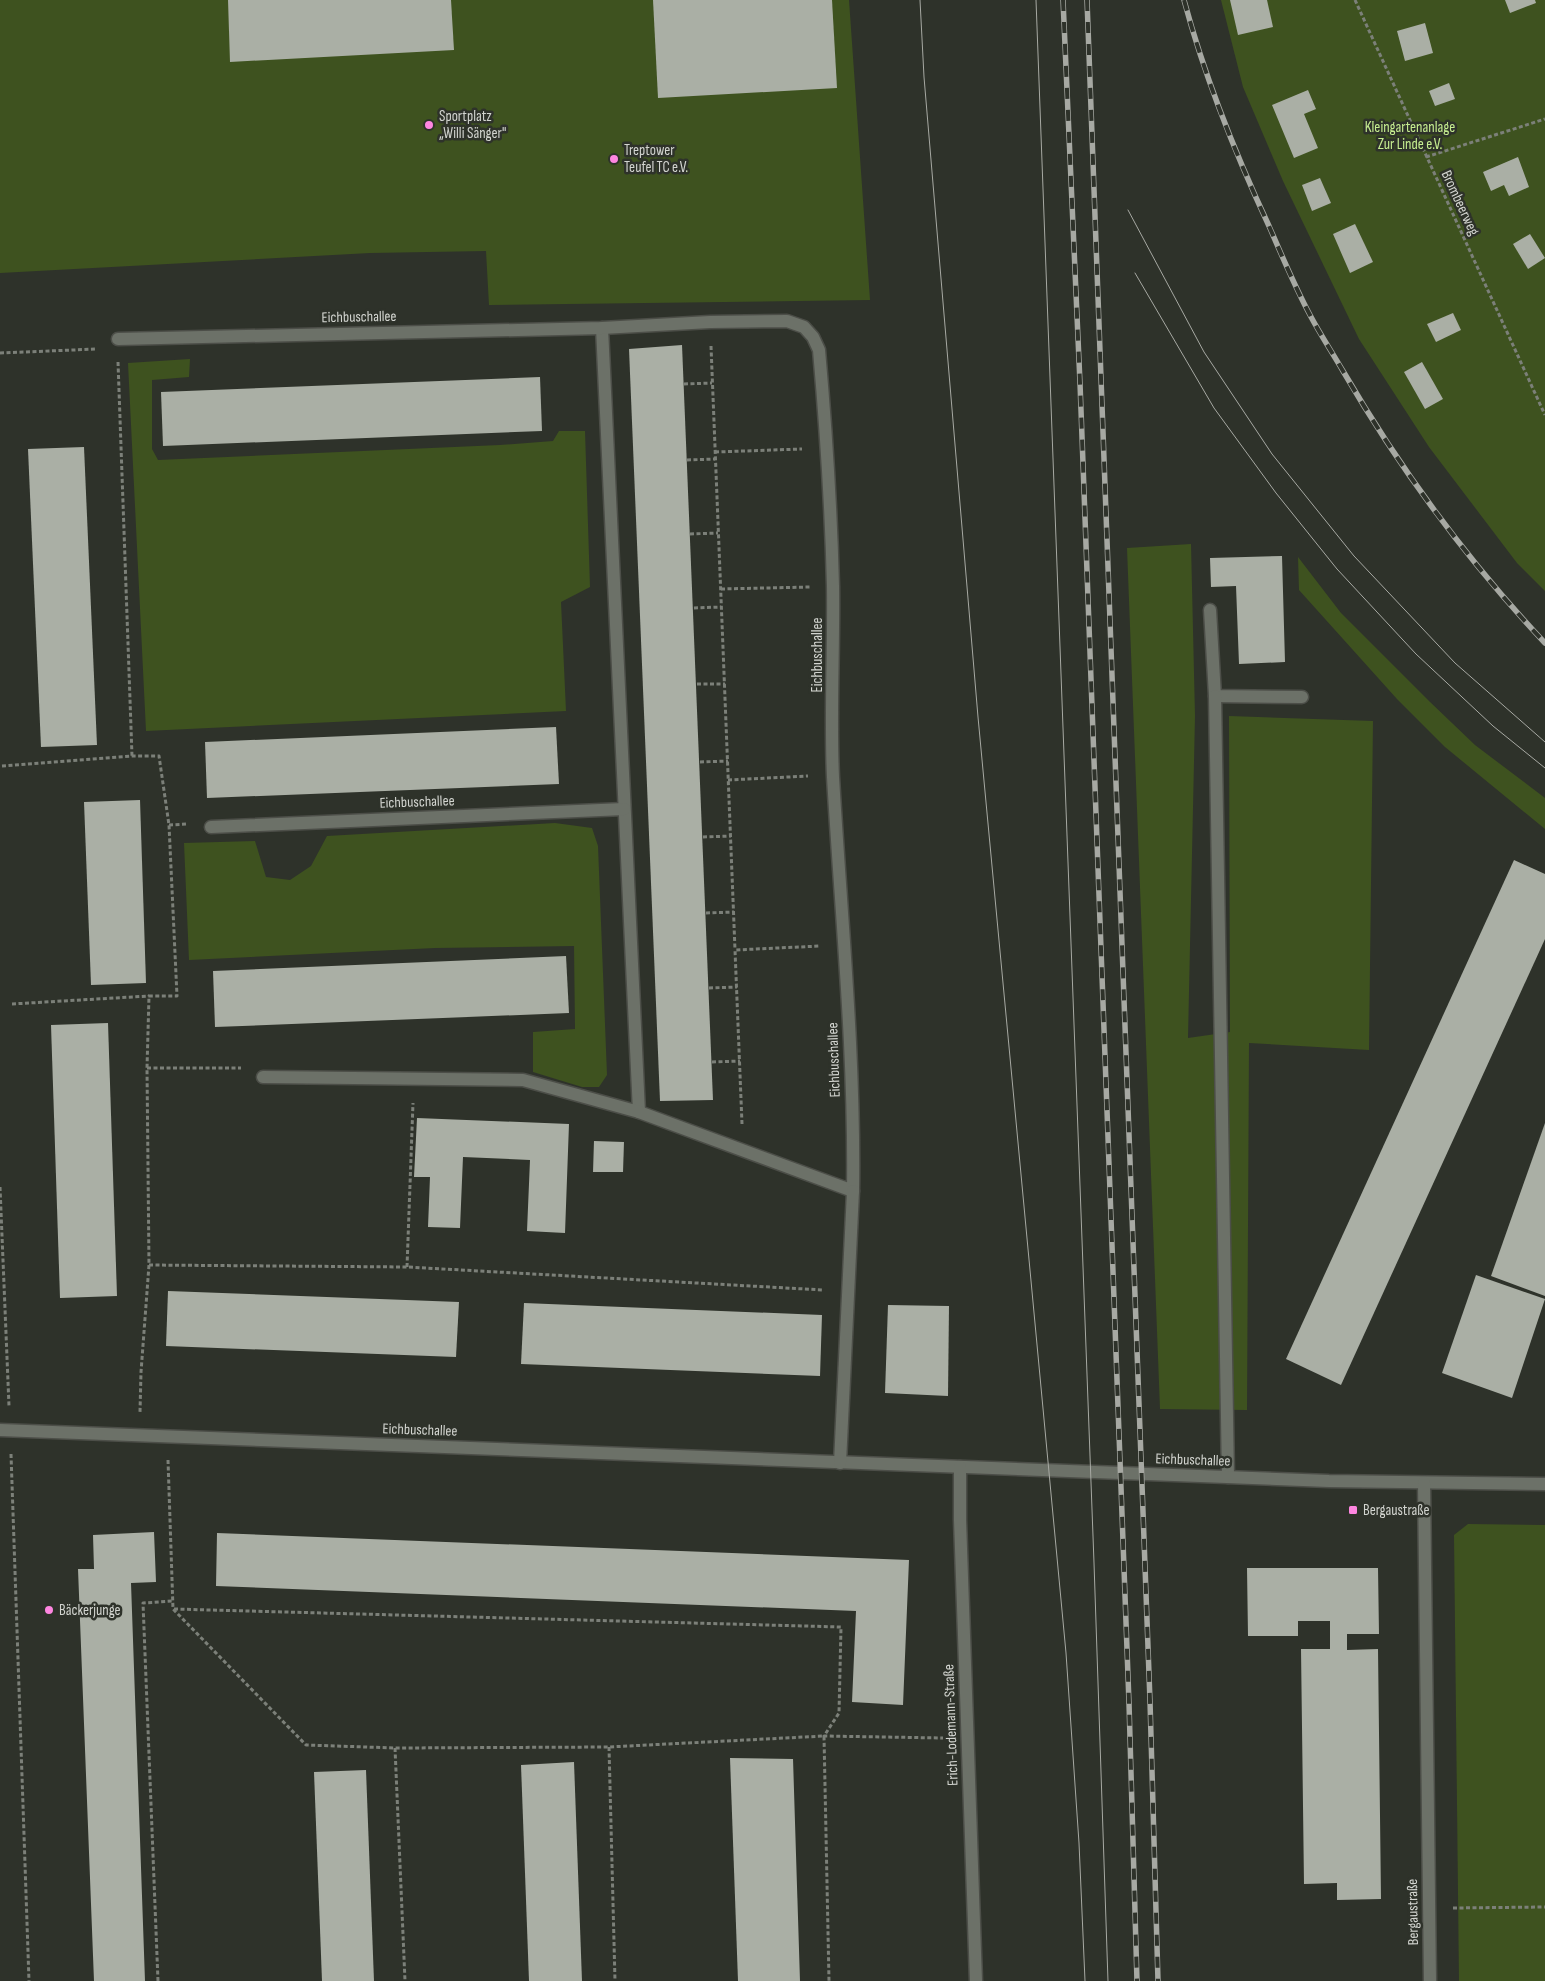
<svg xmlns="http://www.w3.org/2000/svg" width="1545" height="1981" font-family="'Sofia Sans Condensed',sans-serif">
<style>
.green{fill:#3e521f}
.building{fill:#aaafa5}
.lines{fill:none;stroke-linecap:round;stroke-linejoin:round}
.service-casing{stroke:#4c4e48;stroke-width:15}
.minor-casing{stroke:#4c4e48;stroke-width:15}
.path{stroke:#7c8079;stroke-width:3;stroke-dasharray:4 2.5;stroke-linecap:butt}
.service{stroke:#6c7168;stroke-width:12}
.minor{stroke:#6c7168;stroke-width:12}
.tram{stroke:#a7a9a3;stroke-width:1}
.rail-casing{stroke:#a7a9a3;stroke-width:5.5}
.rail{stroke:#2e322a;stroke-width:4;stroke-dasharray:11;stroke-linecap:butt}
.poi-dot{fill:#fe86e0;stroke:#2e322a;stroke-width:2}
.labels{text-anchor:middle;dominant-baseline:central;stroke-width:5;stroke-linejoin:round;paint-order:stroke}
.poi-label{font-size:15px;fill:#d3d5d0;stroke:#2e322a;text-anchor:start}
.park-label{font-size:15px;fill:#c6ed90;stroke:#2e322a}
.street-label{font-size:15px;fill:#d3d5d0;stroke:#2e322a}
</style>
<rect width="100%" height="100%" fill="#2e322a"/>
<g class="green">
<polygon points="0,0 849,0 870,300 489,305 486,251 370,253 0,273"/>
<polygon points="1221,0 1545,0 1545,591 1517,563 1429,447 1359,339 1283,181 1243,87"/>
<polygon points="190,359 189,377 152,380 152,449 158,460 500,445 553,441 559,431 585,431 590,587 561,602 566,711 146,731 128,363"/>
<polygon points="1191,544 1195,716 1188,1038 1230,1032 1229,716 1373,721 1369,1050 1249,1043 1247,1410 1160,1409 1127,548"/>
<polygon points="1298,557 1341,613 1429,701 1475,745 1545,798 1545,829 1445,747 1397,699 1299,590"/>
<polygon points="555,823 592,828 598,846 607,1075 599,1087 582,1087 533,1072 533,1032 575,1029 574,946 435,948 189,960 184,843 255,841 266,877 290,880 311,866 327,836"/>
<polygon points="1468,1524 1545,1525 1545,1981 1459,1981 1454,1535"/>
</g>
<g class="building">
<polygon points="228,0 451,0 454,50 230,62"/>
<polygon points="653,0 832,0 837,88 658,98"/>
<polygon points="1230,0 1267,0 1273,27 1238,35"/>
<polygon points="1505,0 1535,0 1536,3 1510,13"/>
<polygon points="1425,23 1433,53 1405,61 1397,31"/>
<polygon points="1449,83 1455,99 1435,106 1429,91"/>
<polygon points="1308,90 1316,109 1304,114 1318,148 1294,158 1272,105"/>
<polygon points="1518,157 1529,187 1509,196 1504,185 1491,191 1483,172"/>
<polygon points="1320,178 1331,203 1312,211 1302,185"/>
<polygon points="1355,224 1373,262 1350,273 1333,234"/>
<polygon points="1530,234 1545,258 1528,269 1513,244"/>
<polygon points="1453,313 1461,330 1436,342 1427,324"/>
<polygon points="682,345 713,1100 660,1101 629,349"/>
<polygon points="1422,362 1443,399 1425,409 1404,372"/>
<polygon points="540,377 542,431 163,446 161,392"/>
<polygon points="84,447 97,745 41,747 28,449"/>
<polygon points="1282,556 1285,662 1239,664 1236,586 1211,587 1210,558"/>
<polygon points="556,727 559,784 207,798 205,742"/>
<polygon points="140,800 146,983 91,985 84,802"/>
<polygon points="1514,860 1545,874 1545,939 1341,1385 1286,1359"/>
<polygon points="566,956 569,1013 215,1027 213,971"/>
<polygon points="108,1023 117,1296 60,1298 51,1025"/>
<polygon points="417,1118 569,1124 565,1233 527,1231 530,1160 463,1157 460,1228 428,1227 430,1177 414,1177"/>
<polygon points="1545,1123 1545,1296 1491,1276"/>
<polygon points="594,1141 624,1142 623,1172 593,1172"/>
<polygon points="1476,1275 1545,1299 1512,1398 1442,1373"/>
<polygon points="168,1291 459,1302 456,1357 166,1346"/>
<polygon points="524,1303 822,1315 820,1376 521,1364"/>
<polygon points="888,1305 949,1306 948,1396 885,1393"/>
<polygon points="154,1532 156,1582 131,1583 145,1981 94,1981 78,1569 94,1569 93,1535"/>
<polygon points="217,1533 909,1560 903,1705 852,1702 856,1611 216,1586"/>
<polygon points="1247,1568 1378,1568 1379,1634 1347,1634 1347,1650 1378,1649 1381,1899 1337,1900 1337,1883 1304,1884 1301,1649 1330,1649 1330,1621 1298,1621 1298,1636 1248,1636"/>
<polygon points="730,1758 793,1759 800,1981 738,1981"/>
<polygon points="574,1762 582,1981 529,1981 521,1765"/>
<polygon points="366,1770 374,1981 322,1981 314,1772"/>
</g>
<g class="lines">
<defs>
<g id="service">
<polyline points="602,328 639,1112"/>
<path d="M 118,339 L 602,328 L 710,322 L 787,321 L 804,327 L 813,337 L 819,350 C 826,429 831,507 833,586 C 834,650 830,714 833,777 C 841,915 855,1053 853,1191 L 639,1112 L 523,1080 L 263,1077"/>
<polyline points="1210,610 1215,696 1302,697"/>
<polyline points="1215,696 1228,1477"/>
<polyline points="211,827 624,809"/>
</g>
<g id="minor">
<polyline points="0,1430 1329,1481 1545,1484"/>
<polyline points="840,1463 853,1191"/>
<polyline points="960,1467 960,1520 976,1981"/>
<polyline points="1424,1483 1430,1981"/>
</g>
</defs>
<use href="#service" class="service-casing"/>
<use href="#minor" class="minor-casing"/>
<g class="path">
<polyline points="1355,0 1545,415"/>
<polyline points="1426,157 1545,119"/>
<polyline points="711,346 735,950"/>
<polyline points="0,353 97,349"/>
<polyline points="118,362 132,756"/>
<polyline points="684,384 712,383"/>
<polyline points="715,452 802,449"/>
<polyline points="687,460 715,459"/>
<polyline points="690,534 718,533"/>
<polyline points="721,589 810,587"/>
<polyline points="694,608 721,607"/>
<polyline points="697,684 725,684"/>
<polyline points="700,762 728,761"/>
<polyline points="2,766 132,756 159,756 169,825 177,996 149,996 147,1068 149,1265 141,1372 140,1412"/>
<polyline points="728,780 808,776"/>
<polyline points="169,825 188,824"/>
<polyline points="703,837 731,836"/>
<polyline points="706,913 734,912"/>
<polyline points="709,988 737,987"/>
<polyline points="12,1004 149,996"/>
<polyline points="712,1062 740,1061"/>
<polyline points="147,1068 241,1068"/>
<polyline points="742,1124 735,950 820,946"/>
<polyline points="0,1187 9,1406"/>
<polyline points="149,1265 407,1267 823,1290"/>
<polyline points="407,1267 413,1103"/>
<polyline points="11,1454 29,1981"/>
<polyline points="168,1460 173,1609 306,1745 395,1748 609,1747 824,1736 829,1981"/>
<polyline points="174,1609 841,1627 839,1713 824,1736 943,1738"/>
<polyline points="609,1747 615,1981"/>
<polyline points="395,1748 405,1981"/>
<polyline points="1453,1908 1545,1907"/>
<polyline points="158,1981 143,1603 173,1601"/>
</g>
<use href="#service" class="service"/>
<use href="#minor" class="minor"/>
<g class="tram">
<polyline points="920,0 924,77 978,717 1066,1653 1079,1843 1085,1981"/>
<polyline points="1036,0 1094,1563 1108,1981"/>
<polyline points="1128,210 1204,352 1272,454 1354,556 1455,663 1545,742"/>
<polyline points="1135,273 1214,408 1276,493 1337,569 1416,654 1493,726 1545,768"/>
</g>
<defs>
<g id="rail">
<polyline points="1063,0 1080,383 1129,1703 1137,1981"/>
<polyline points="1087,0 1150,1701 1158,1981"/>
<path d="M 1184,0 C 1205,78 1235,153 1269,226 C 1282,256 1295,287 1310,315 C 1320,334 1332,352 1343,371 C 1400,469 1467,560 1545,643"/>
</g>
</defs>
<use href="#rail" class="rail-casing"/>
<use href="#rail" class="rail"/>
</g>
<g class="poi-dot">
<circle cx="429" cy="125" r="5"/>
<circle cx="614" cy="159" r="5"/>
<rect x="1348" y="1505" width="10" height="10" rx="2.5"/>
<circle cx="49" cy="1610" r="5"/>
</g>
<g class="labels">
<g class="poi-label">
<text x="439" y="116">Sportplatz<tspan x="439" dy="17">„Willi Sänger"</tspan></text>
<text x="624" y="150">Treptower<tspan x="624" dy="17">Teufel TC e.V.</tspan></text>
<text x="1363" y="1510">Bergaustraße</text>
<text x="59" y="1610">Bäckerjunge</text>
</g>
<g class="park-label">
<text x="1410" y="127">Kleingartenanlage<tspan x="1410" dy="17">Zur Linde e.V.</tspan></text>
</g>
<g class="street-label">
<text transform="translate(1460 203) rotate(65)">Brombeerweg</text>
<text transform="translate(359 317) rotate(-1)">Eichbuschallee</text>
<text transform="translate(817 655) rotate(-90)">Eichbuschallee</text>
<text transform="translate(417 802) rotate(-2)">Eichbuschallee</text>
<text transform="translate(834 1060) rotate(-92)">Eichbuschallee</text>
<text transform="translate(420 1430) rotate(2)">Eichbuschallee</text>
<text transform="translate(1193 1460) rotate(2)">Eichbuschallee</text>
<text transform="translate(951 1725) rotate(-92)">Erich-Lodemann-Straße</text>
<text transform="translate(1413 1912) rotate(-91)">Bergaustraße</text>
</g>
</g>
</svg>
